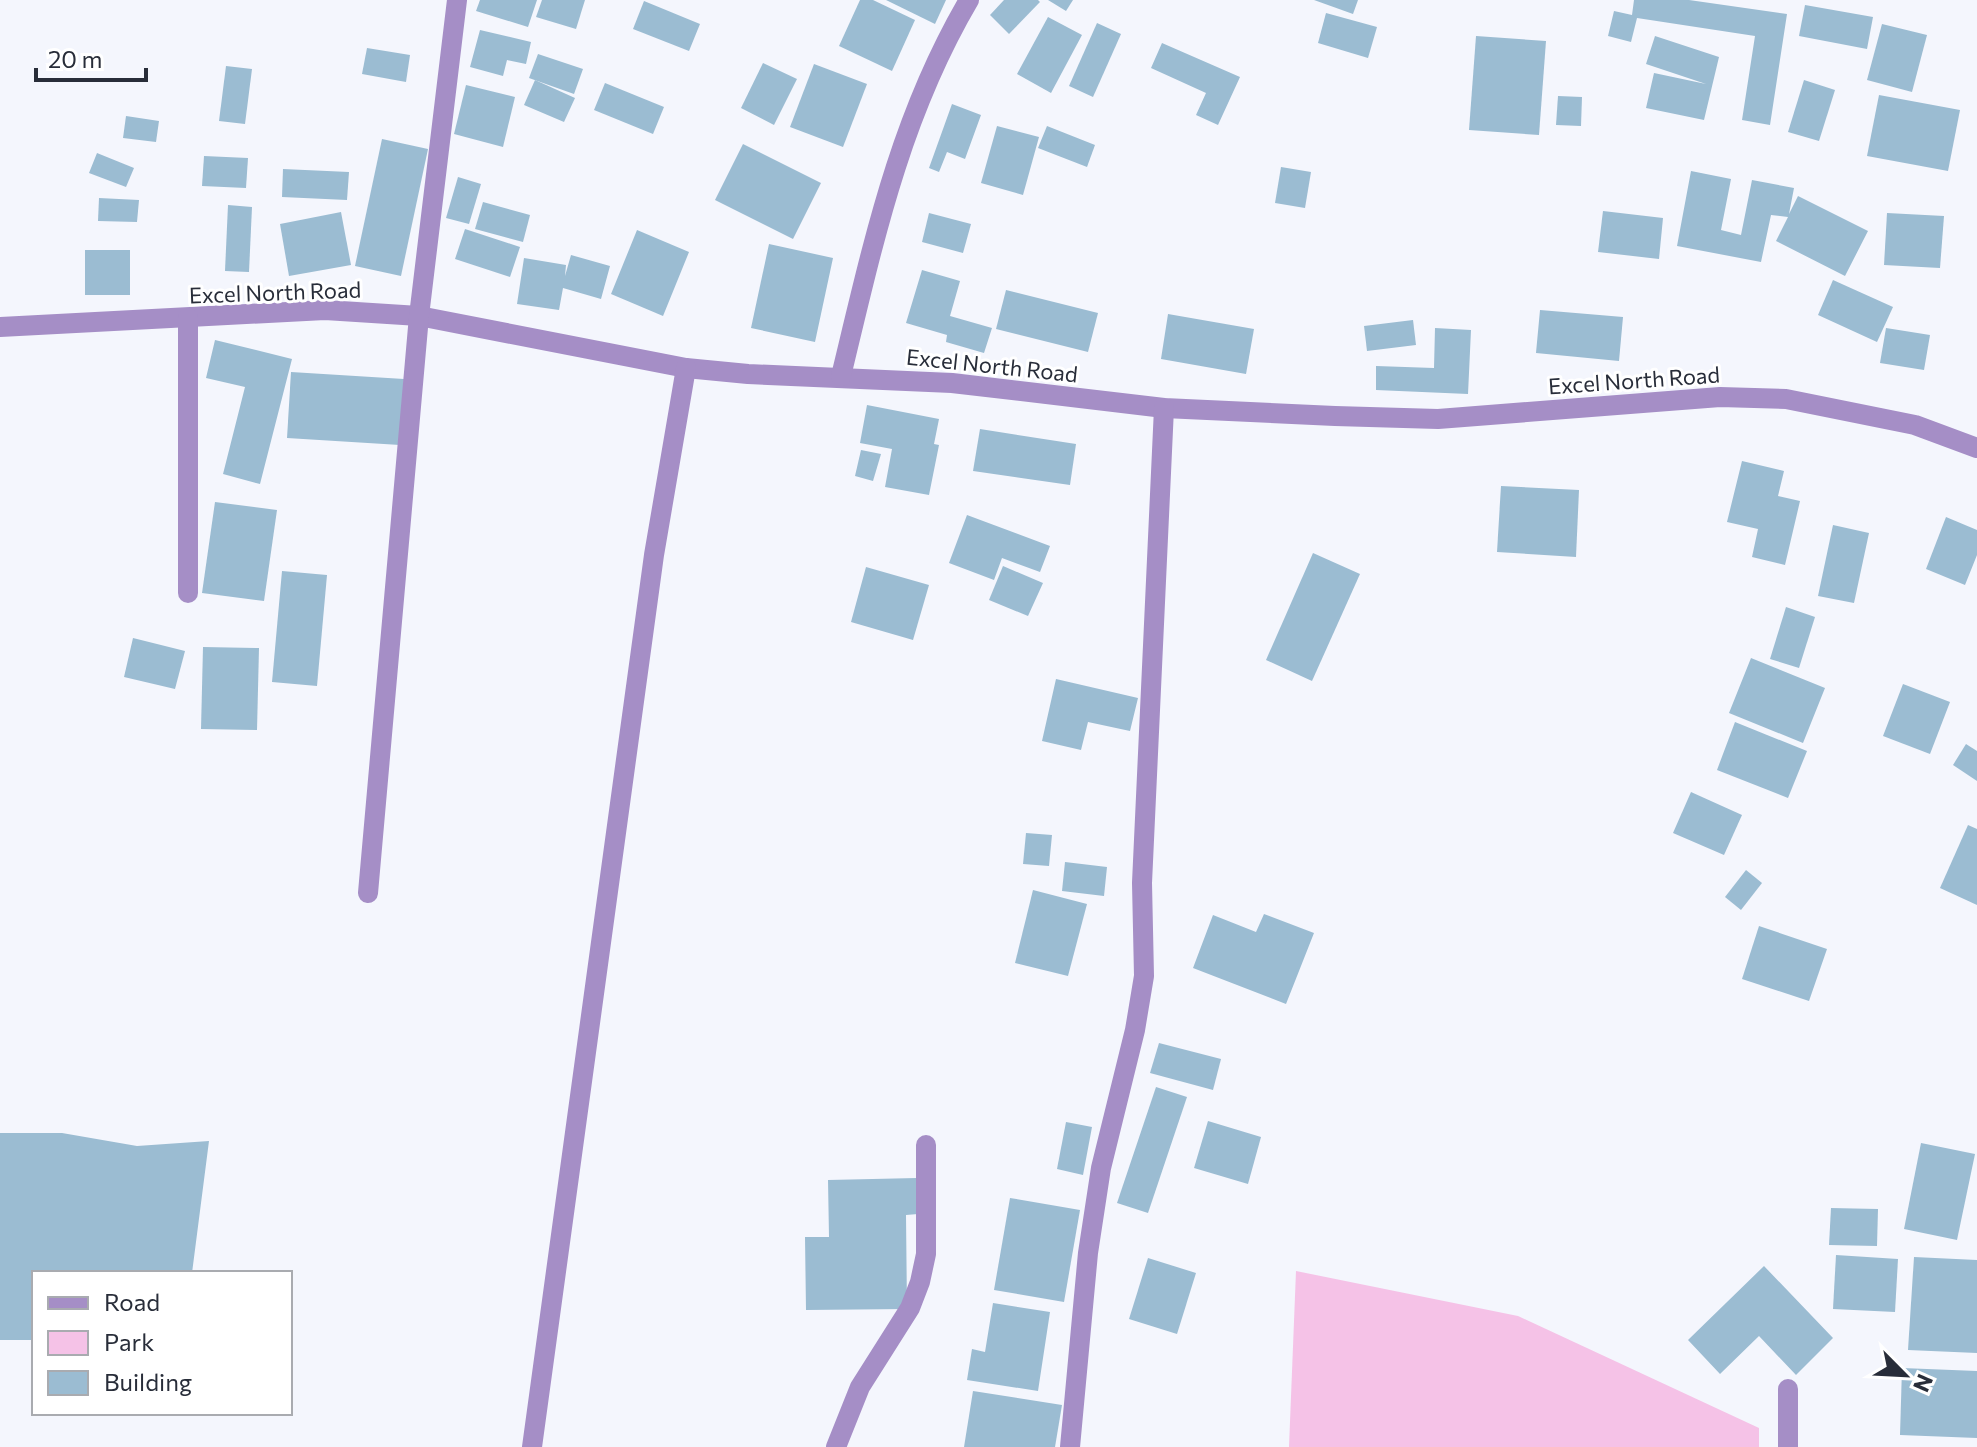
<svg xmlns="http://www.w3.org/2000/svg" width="1977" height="1447" font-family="Commissioner,sans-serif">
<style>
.green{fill:#f5c2e7}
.building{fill:#9bbcd2}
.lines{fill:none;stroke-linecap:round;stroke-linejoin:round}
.minor{stroke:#a58ec6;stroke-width:20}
.labels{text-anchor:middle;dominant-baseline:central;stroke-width:6;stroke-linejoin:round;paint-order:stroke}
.street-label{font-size:22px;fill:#282d39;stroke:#fff}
</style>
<rect width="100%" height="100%" fill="#f4f6fd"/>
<polygon class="green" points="1296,1271 1518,1316 1759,1428 1759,1447 1289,1447"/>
<g class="building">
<polygon points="480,0 537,0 528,27 476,11"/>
<polygon points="542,0 585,0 576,29 536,17"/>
<polygon points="860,0 873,0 915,20 892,71 839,46"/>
<polygon points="886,0 946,0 935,24"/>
<polygon points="1004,0 1038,0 1040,2 1009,34 990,15"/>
<polygon points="1048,0 1073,0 1066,11"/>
<polygon points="1314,0 1358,0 1353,14"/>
<polygon points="1634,0 1689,0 1787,14 1770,125 1742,120 1755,36 1637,18 1631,42 1608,36 1614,11 1632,15"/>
<polygon points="644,1 700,24 689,51 633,29"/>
<polygon points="1805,5 1873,17 1867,49 1799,36"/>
<polygon points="1326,13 1377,27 1368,58 1318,43"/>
<polygon points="1048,17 1082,35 1051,93 1017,74"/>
<polygon points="1097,23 1121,34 1093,97 1069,86"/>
<polygon points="1882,24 1927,35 1912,92 1867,80"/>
<polygon points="480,30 531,42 526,64 507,60 503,76 470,67"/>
<polygon points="1476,36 1546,41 1539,135 1469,130"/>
<polygon points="1655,36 1719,57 1704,120 1646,108 1654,73 1706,84 1646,64"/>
<polygon points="1162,43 1240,77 1218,125 1196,115 1206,93 1151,68"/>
<polygon points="367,48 410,55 406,82 362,74"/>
<polygon points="538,54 583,69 574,94 529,78"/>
<polygon points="763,63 797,79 774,125 741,108"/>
<polygon points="814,64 867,84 843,147 790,127"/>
<polygon points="226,66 252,69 245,124 219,121"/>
<polygon points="535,80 575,98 564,122 524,105"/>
<polygon points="1804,80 1835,90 1819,141 1788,132"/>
<polygon points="605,83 664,107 653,134 594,110"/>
<polygon points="466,85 515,97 503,147 454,134"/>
<polygon points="1879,95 1960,110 1948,171 1867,156"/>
<polygon points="1558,96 1582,97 1581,126 1556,125"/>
<polygon points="952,104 981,115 965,159 947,152 939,172 929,168"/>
<polygon points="126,116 159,121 156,142 123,138"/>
<polygon points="997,126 1039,137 1023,195 981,183"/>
<polygon points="1047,126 1095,145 1087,167 1038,148"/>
<polygon points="382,139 428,149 401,276 355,266"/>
<polygon points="743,144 821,183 793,239 715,200"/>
<polygon points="97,153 134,168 126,187 89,173"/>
<polygon points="204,156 248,158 246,188 202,186"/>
<polygon points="1281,167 1311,172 1305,208 1275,203"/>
<polygon points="283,169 349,172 347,200 282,197"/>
<polygon points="1691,171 1731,179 1721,230 1741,235 1752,180 1794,188 1789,214 1798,196 1868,231 1845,276 1776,241 1788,217 1771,215 1761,262 1677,246"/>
<polygon points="458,177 481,184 469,224 446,218"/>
<polygon points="99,198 139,200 137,222 98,221"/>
<polygon points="483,202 530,215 523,242 475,229"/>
<polygon points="228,205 252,207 249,272 225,271"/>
<polygon points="1603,211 1663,218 1659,259 1598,252"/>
<polygon points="341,212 351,265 289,276 280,224"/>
<polygon points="929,213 971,224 963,253 922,242"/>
<polygon points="1887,213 1944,216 1940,268 1884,265"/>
<polygon points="465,229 520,247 510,277 455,259"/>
<polygon points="637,230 689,252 663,316 611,294"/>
<polygon points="769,244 833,258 815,342 751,328"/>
<rect x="85" y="250" width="45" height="45"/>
<polygon points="571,255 610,266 601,299 563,288 559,310 517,304 524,258 566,265 565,276"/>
<polygon points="922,270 960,281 950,316 992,328 984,353 946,342 947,335 906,323"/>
<polygon points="1833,280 1893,307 1877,342 1818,315"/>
<polygon points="1006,290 1098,313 1088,352 996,329"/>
<polygon points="1540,310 1623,317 1619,361 1536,353"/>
<polygon points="1168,314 1254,329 1246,374 1161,359"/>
<polygon points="1413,320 1416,345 1367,351 1364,326"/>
<polygon points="1435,328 1471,330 1468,394 1376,390 1376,366 1434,368"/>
<polygon points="1886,328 1930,335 1924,370 1880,363"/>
<polygon points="215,340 292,359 260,484 223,474 245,387 206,378"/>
<polygon points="291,372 404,379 400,445 287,438"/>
<polygon points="867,405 939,419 934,444 939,445 929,495 885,487 892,449 860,443"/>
<polygon points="980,429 1076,444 1070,485 973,471"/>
<polygon points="861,450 881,454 873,481 855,476"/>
<polygon points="1742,461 1784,471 1778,496 1800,501 1785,565 1752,557 1758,529 1727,522"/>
<polygon points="1501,486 1579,490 1576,557 1497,552"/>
<polygon points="215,502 277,510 264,601 202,593"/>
<polygon points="967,515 1050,546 1040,572 1002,558 994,580 949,563"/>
<polygon points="1946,517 1977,530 1977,555 1965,585 1926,569"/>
<polygon points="1833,525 1869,533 1854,603 1818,596"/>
<polygon points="1313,553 1360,574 1312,681 1266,660"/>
<polygon points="1003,566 1043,583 1028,616 989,600"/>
<polygon points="866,567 929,585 913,640 851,622"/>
<polygon points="282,571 327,575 317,686 272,682"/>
<polygon points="1786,607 1815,617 1799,668 1770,659"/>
<polygon points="133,638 185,651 175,689 124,677"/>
<polygon points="203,647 259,648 257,730 201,729"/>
<polygon points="1751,658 1825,688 1803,743 1729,713"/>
<polygon points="1056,679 1138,698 1130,731 1088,722 1081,750 1042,741"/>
<polygon points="1903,684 1950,702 1930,754 1883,736"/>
<polygon points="1735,722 1807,751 1788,798 1717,770"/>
<polygon points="1966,744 1977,751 1977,781 1953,765"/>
<polygon points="1691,792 1742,815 1724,855 1673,833"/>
<polygon points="1968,825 1977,829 1977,905 1940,888"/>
<polygon points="1026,833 1052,835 1049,866 1023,864"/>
<polygon points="1065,862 1107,867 1104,896 1062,891"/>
<polygon points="1746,870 1762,883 1741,910 1725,897"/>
<polygon points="1033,890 1087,904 1068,976 1015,963"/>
<polygon points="1264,914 1314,933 1286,1004 1193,968 1213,915 1256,932"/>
<polygon points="1759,926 1827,949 1809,1001 1742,979"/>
<polygon points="1159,1043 1221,1059 1213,1090 1150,1073"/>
<polygon points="1156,1087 1187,1097 1148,1213 1117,1203"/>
<polygon points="1208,1121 1261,1137 1248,1184 1194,1168"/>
<polygon points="1066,1122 1092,1127 1083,1175 1057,1169"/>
<polygon points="0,1133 62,1133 137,1146 209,1141 192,1273 34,1273 34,1340 0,1340"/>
<polygon points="1921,1143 1975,1154 1957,1240 1904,1229"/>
<polygon points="917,1178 918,1214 906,1215 907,1309 806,1310 805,1237 829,1237 828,1180"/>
<polygon points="1010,1198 1080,1210 1064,1302 994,1290"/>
<polygon points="1831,1208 1878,1209 1877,1246 1829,1245"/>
<polygon points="1836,1255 1898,1259 1895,1312 1833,1309"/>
<polygon points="1914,1257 1977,1260 1977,1353 1908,1350"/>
<polygon points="1148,1258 1196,1273 1177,1334 1129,1319"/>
<polygon points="1764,1266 1833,1338 1796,1375 1759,1336 1720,1374 1688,1340"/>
<polygon points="993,1303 1050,1312 1038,1391 967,1380 972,1349 985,1352"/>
<polygon points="1902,1368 1977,1371 1977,1438 1900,1435"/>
<polygon points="973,1391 1062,1405 1055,1447 964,1447"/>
</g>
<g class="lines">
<g class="minor">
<polyline points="0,327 325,310 419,316 686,368 748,374 952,383 1164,408 1335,416 1438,419 1720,397 1786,399 1915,425 1977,448"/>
<path d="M 841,376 C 873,244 899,119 969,0"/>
<polyline points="188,593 188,318"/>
<polyline points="368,893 419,316 457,0"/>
<polyline points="532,1447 654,555 686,368"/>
<polyline points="836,1447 860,1387 910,1308 920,1282 926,1254 926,1145"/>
<polyline points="1070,1447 1088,1253 1101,1168 1135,1030 1144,976 1142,883 1164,408"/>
<polyline points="1788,1447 1788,1389"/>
</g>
</g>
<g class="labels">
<g class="street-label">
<text transform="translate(275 292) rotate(-2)">Excel North Road</text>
<text transform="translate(992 365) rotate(6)">Excel North Road</text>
<text transform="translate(1634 380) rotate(-4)">Excel North Road</text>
</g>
</g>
<rect x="32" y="1271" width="260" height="144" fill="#ffffff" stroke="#a9abb0" stroke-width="2"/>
<rect x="48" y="1297" width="40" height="12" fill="#a58ec6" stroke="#a9abb0" stroke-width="2"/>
<text x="104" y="1311" font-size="24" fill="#282d39">Road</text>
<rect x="48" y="1331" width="40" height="24" fill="#f5c2e7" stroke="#a9abb0" stroke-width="2"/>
<text x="104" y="1351" font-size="24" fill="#282d39">Park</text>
<rect x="48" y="1371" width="40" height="24" fill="#9bbcd2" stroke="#a9abb0" stroke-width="2"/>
<text x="104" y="1391" font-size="24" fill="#282d39">Building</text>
<g transform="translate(1905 1375) rotate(114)" stroke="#ffffff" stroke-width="6" paint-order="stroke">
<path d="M0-6L14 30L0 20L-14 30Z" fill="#282d39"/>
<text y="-12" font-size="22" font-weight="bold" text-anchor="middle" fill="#282d39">N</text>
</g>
<path d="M36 68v12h110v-12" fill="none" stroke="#282d39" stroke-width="4"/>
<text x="48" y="68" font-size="24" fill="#282d39" stroke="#ffffff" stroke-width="6" paint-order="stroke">20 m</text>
</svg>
